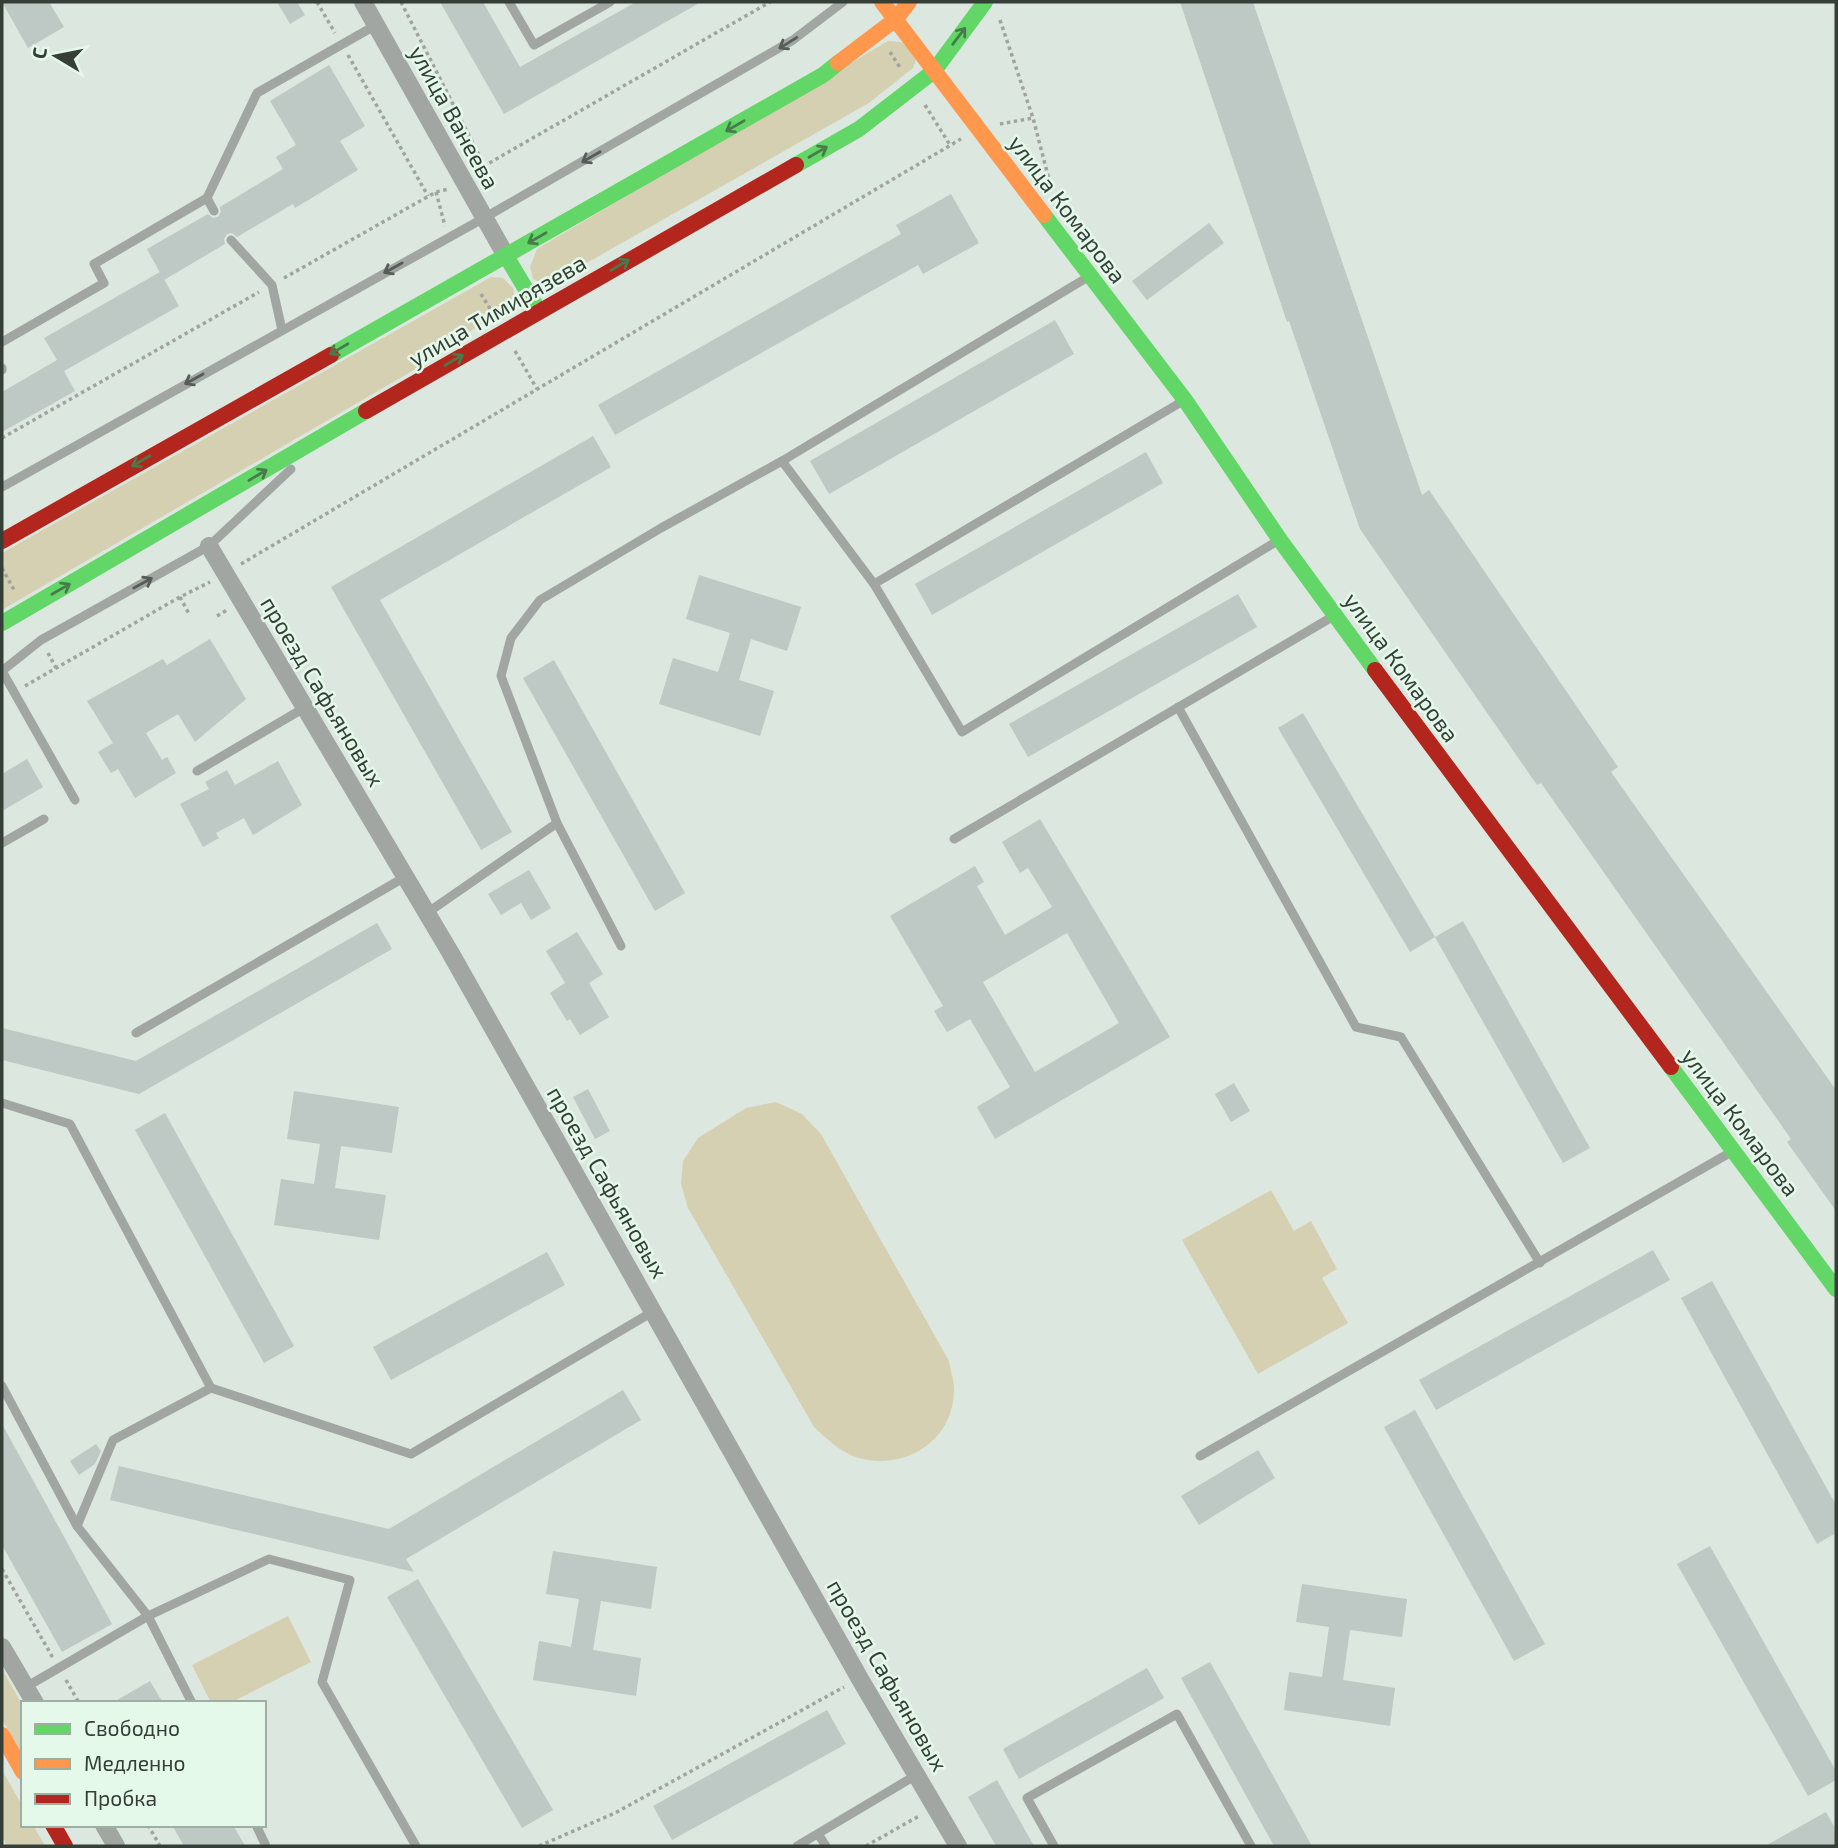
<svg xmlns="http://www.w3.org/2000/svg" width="1838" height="1848" font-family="'Exo 2',sans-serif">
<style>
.green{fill:#d6d0b3}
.building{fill:#bec8c4;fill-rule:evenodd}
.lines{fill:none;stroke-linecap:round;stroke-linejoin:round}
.path{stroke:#a0a4a0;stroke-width:3.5;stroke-dasharray:3.5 3.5;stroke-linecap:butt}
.lane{stroke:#a2a6a2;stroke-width:9}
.street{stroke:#a2a6a2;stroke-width:18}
.fast{stroke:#63d668;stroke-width:16}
.slow{stroke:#ff974d;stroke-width:16}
.jam{stroke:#b3261e;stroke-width:16}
.oneway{stroke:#487b4b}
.oneway2{stroke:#565d58}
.labels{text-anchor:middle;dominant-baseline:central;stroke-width:5;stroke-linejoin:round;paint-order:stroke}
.street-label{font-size:23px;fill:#363e38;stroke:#e4f9ea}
</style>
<rect width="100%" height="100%" fill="#dce7df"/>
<g class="green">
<polygon points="888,41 902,42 916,59 913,68 869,103 553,282 542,283 533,279 530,267 537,249"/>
<polygon points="491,277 503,278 513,288 515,299 509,309 432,353 414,370 2,610 2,553"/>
<path d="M 776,1102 L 802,1114 L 821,1134 L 949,1361 C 950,1370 954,1380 954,1388 C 955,1440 906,1471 859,1458 C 841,1453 827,1439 814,1427 L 688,1208 L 681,1184 L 683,1161 L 698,1138 L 746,1108 Z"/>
<polygon points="1271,1190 1294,1231 1311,1221 1337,1269 1322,1278 1348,1323 1258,1374 1182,1240"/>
<polygon points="288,1616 311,1662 230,1703 211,1703 192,1665"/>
<polygon points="2,1669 23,1706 23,1756 2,1719"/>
<polygon points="2,1770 23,1807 23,1825 33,1825 45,1846 7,1846 2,1836"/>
</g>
<g class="building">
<polygon points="2,2 49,2 64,27 28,48"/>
<polygon points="277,2 297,2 305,15 290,24"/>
<polygon points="440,2 483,2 520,67 636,2 701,2 504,114"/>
<polygon points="1180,2 1253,2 1422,495 1429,490 1618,767 1611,772 1836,1090 1836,1211 1787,1142 1791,1139 1541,783 1537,785 1360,529 1289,321 1287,322"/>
<polygon points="329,65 365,126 340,141 358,170 295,208 293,204 237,237 232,233 227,234 224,239 225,244 164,280 147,249 208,214 213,218 218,217 221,212 220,207 283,169 276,157 296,145 270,101"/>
<polygon points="951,194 979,243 923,274 918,265 615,435 598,405 901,234 896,225"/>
<polygon points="1209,223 1224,243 1147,300 1132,281"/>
<polygon points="160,272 179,306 64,371 75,391 2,432 2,392 57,360 44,338"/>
<polygon points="1055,320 1074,354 829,494 810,461"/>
<polygon points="593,436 611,467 380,600 512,832 481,850 331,587"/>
<polygon points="1146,452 1163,483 932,615 915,584"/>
<polygon points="699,575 801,607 787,651 751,639 739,680 774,691 760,736 659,704 673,658 718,672 730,633 686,619"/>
<polygon points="1238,594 1257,627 1028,757 1009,724"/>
<polygon points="210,639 246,699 195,742 178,714 146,733 162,760 167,757 176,773 135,798 118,769 111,773 98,752 113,743 87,701 163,659 167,665"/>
<polygon points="554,660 685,893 655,911 523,678"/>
<polygon points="1303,713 1435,937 1410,952 1278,728"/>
<polygon points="27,759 43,787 2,811 2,774"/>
<polygon points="278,761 302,805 253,835 244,818 216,833 219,838 203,847 180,804 209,789 205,782 227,770 235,785"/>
<path d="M 1040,819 L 1170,1037 L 995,1139 L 977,1107 L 1010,1087 L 970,1019 L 947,1032 L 934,1011 L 943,1006 L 890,916 L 975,866 L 984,882 L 977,886 L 1005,935 L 1052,907 L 1028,868 L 1020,873 L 1002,842 ZM 1067,933 L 1119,1023 L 1035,1072 L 983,982 Z"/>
<polygon points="529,870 551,908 531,920 521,903 501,915 488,894"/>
<polygon points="1463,921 1590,1148 1563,1163 1435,937"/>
<polygon points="377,923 392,949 139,1094 2,1060 2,1028 136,1061"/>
<polygon points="577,932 603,974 589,983 609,1017 580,1035 570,1019 567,1021 550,993 565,983 546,951"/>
<polygon points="1234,1083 1250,1111 1231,1122 1215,1094"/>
<polygon points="588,1089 610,1131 595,1139 573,1097"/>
<polygon points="294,1091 399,1107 392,1153 341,1146 335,1188 386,1195 379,1240 274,1225 281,1179 314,1184 320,1144 287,1139"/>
<polygon points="165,1113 294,1346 264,1363 135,1130"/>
<polygon points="1653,1250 1670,1280 1436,1410 1419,1380"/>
<polygon points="547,1252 565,1285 391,1380 373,1347"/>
<polygon points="1712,1281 1836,1505 1836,1533 1817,1544 1681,1298"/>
<polygon points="623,1390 641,1420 406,1559 414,1572 110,1500 119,1466 389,1529"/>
<polygon points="1415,1410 1545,1644 1514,1661 1384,1427"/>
<polygon points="2,1424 112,1624 62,1652 2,1545"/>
<polygon points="96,1444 101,1451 95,1464 79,1475 70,1461"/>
<polygon points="1258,1450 1275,1478 1199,1525 1181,1496"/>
<polygon points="1710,1546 1836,1771 1836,1780 1808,1796 1677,1564"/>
<polygon points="553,1551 657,1567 651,1609 601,1601 593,1650 641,1658 636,1696 533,1680 539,1641 571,1647 579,1599 546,1594"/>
<polygon points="418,1579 553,1810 522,1828 387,1597"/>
<polygon points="1302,1584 1407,1599 1402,1637 1350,1630 1343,1680 1395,1688 1390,1726 1284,1710 1289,1672 1322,1677 1329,1627 1296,1622"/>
<polygon points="1210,1662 1312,1846 1274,1846 1181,1678"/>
<polygon points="1147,1668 1164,1698 1019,1779 1003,1749"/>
<polygon points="150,1681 163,1703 112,1703"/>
<polygon points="827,1710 846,1744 672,1840 653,1806"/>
<polygon points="997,1780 1034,1846 996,1846 968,1797"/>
<polygon points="1826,1812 1836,1830 1836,1846 1765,1846"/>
<polygon points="172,1825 233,1825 245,1846 184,1846"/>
</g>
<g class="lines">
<g class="path">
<polyline points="317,2 335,33"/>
<polyline points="401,2 484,165"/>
<polyline points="1000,20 1033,118 1051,187"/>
<polyline points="890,52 901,69"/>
<polyline points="348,55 428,196"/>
<polyline points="925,105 950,145"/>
<polyline points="1000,124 1033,118"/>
<polyline points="479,172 484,166 770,2"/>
<polyline points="436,192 445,226"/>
<polyline points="284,278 436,192 449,189"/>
<polyline points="481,294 492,312"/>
<polyline points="515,351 537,389"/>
<polyline points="2,438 259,292"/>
<polyline points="241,564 961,139"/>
<polyline points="2,568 14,590"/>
<polyline points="180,597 189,614"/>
<polyline points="217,616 227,610"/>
<polyline points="48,653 56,668"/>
<polyline points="25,686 180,597 210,582"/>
<polyline points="2,1569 53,1658"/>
<polyline points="66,1680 79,1703"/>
<polyline points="148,1825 160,1846"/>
<polyline points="539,1846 615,1813 844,1687"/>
<polyline points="866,1846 919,1816"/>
</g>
<g class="lane">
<polyline points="509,2 534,45 610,2"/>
<polyline points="207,198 214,211"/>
<polyline points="231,240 272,285 282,330"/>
<polyline points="1088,277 782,461 874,584 962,732 1279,540"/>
<polyline points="2,342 104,283 94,264 207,198 257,93 376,25"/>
<polyline points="2,368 2,370"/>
<polyline points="2,487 484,218 793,40 843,2"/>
<polyline points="874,584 1183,401"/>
<polyline points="2,671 41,640 209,546 291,469"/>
<polyline points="2,671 75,800"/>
<polyline points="1178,707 1356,1027 1401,1037 1540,1263"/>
<polyline points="197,771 304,708"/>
<polyline points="557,823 621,946"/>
<polyline points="954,839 1332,617"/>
<polyline points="2,843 44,819"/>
<polyline points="427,913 557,823 501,676 511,638 540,600 661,528 782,461"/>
<polyline points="136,1033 405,877"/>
<polyline points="2,1103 70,1124 211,1388 113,1440 77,1526"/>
<polyline points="2,1386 77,1526 148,1616 192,1703"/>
<polyline points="211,1388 411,1454 654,1311"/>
<polyline points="1200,1456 1733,1151"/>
<polyline points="26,1687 148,1616 269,1559 350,1580 322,1682 416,1846"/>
<polyline points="256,1825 266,1846"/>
<polyline points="818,1834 826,1846"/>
<polyline points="797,1846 918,1774"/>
<polyline points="1054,1846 1027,1798 1177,1714 1251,1846"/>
</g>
<g class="street">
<polyline points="363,2 506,256"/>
<polyline points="209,546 450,952 860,1679 958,1846"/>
<polyline points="2,1647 35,1703"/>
<polyline points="104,1825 116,1846"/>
</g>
<g class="fast">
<polyline points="796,165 859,129 934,71 985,2"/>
<polyline points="1044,215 1185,400 1280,540 1375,670"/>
<polyline points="506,256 539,311"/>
<polyline points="331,355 823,75 838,63"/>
<polyline points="2,623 366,411"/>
<polyline points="1671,1067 1836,1289"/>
</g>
<g class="slow">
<polyline points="882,2 1044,215"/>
<polyline points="838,63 896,19 909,2"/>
<polyline points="2,1735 23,1772"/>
</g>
<g class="jam">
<polyline points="366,411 796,165"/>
<polyline points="2,541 331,355"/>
<polyline points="1375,670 1671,1067"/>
<polyline points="53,1825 65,1846"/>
</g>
</g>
<defs><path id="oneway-shaft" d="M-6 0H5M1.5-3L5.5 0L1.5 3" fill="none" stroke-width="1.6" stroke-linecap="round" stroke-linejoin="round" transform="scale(1.75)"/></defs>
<g class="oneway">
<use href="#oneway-shaft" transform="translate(959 36) rotate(-53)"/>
<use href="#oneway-shaft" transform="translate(735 126) rotate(150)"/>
<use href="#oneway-shaft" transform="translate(818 152) rotate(-30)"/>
<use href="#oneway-shaft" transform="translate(537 238) rotate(150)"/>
<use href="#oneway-shaft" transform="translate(620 265) rotate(-30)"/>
<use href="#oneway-shaft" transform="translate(339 349) rotate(150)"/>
<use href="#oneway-shaft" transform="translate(454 360) rotate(-30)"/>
<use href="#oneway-shaft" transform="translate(141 461) rotate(150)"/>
<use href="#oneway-shaft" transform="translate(258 475) rotate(-31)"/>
<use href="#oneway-shaft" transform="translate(61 589) rotate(-30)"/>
</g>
<g class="oneway2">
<use href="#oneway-shaft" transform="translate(788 43) rotate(148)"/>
<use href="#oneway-shaft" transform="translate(591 157) rotate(150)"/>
<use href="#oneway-shaft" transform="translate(393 268) rotate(151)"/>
<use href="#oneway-shaft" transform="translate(194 379) rotate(151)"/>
<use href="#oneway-shaft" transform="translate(143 583) rotate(-29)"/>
</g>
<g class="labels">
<g class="street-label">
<text transform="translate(455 117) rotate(61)">улица Ванеева</text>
<text transform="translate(1068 209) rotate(53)">улица Комарова</text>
<text transform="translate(497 310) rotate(-30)">улица Тимирязева</text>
<text transform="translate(1402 667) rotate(54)">улица Комарова</text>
<text transform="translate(323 691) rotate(59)">проезд Сафьяновых</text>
<text transform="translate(1741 1122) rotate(53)">улица Комарова</text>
<text transform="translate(608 1182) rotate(60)">проезд Сафьяновых</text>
<text transform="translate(888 1675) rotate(60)">проезд Сафьяновых</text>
</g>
</g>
<rect width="1838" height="1848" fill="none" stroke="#363e38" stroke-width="7"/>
<rect x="21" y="1701" width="245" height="126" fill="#e4f9ea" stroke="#9eaea3" stroke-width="2"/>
<rect x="35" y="1724" width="35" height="10" fill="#63d668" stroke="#9eaea3" stroke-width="2"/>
<text x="84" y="1736" font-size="21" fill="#363e38">Свободно</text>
<rect x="35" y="1759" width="35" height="10" fill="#ff974d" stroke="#9eaea3" stroke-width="2"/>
<text x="84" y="1771" font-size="21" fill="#363e38">Медленно</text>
<rect x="35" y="1794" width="35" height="10" fill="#b3261e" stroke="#9eaea3" stroke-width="2"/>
<text x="84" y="1806" font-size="21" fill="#363e38">Пробка</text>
<g transform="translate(56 56) rotate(280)" stroke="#e4f9ea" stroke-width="5" paint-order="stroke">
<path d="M0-5L12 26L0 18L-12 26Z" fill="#363e38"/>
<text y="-10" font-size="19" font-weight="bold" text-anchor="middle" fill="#363e38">С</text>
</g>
</svg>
